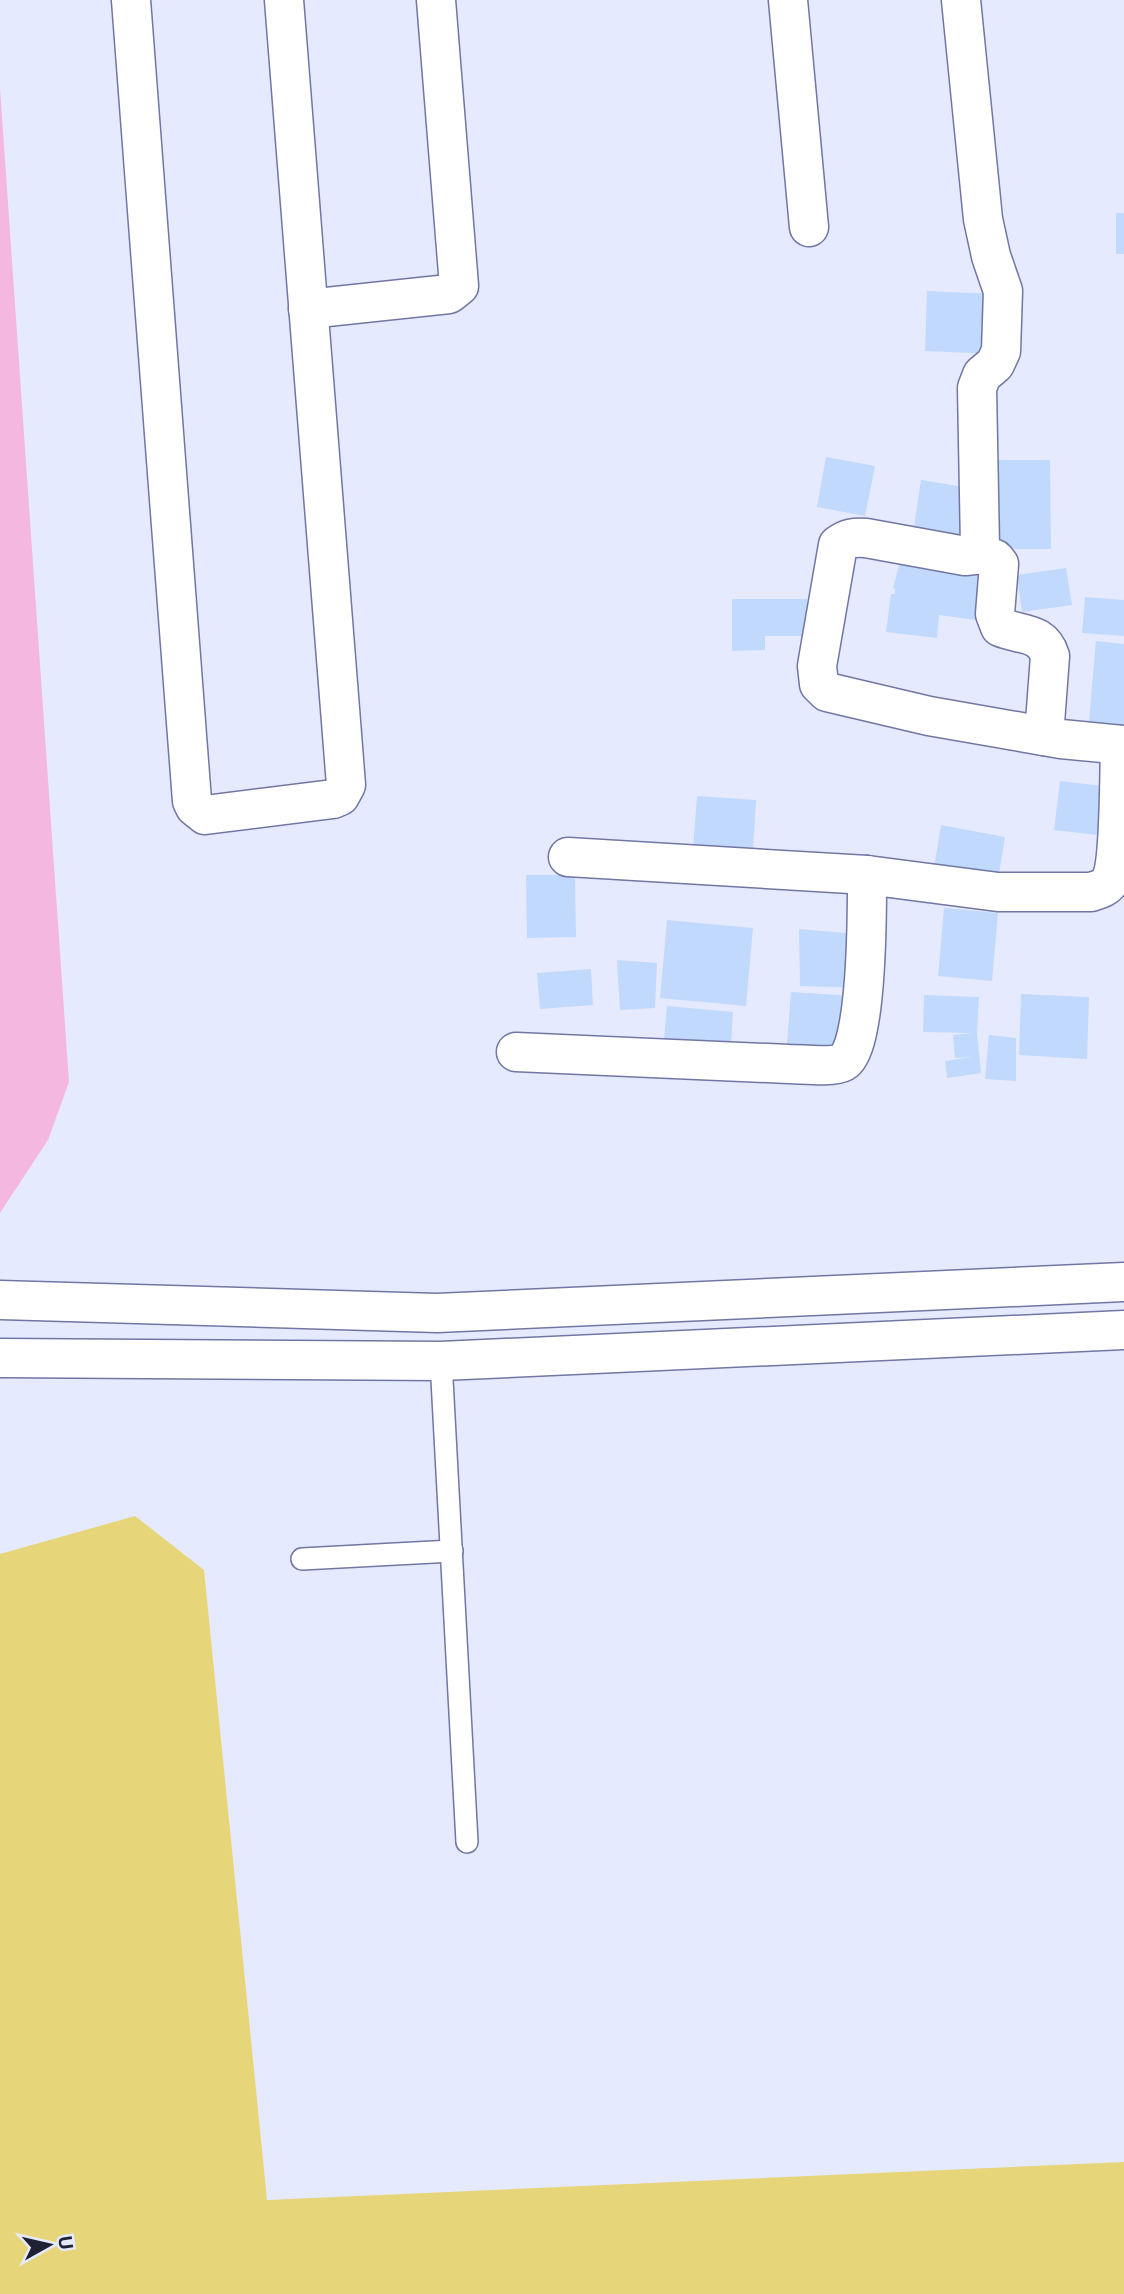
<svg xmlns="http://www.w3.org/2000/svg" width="1124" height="2294" font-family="'Noto Sans',sans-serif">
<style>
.green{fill:#e7d579}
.water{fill:#f4b8e0}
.building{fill:#c1d9fd}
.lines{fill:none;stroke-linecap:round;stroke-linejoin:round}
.lane-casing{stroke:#7176a4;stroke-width:24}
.street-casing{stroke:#7176a4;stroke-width:41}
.lane{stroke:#fff;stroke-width:21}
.street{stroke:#fff;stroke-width:38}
</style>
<rect width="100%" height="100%" fill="#e6eafe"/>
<polygon class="green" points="135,1516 204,1570 267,2200 1124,2162 1124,2294 0,2294 0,1554"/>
<polygon class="water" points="0,88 69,1082 48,1140 0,1213"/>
<g class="building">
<rect x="1116" y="213" width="8" height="41"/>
<polygon points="927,291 997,294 995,354 925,351"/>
<polygon points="826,457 875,466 865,516 817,507"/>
<polygon points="997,460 1050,460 1051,549 996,549"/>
<polygon points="921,480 976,489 968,549 912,540"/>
<polygon points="903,550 924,555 920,568 996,578 990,622 939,615 937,638 886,632 891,594 895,594 895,589 893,588"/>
<polygon points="1066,568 1072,605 1022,612 1017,575"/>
<polygon points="1085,597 1124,600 1124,636 1082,633"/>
<polygon points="732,599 807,599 808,636 765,636 765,650 732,651"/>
<polygon points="1096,641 1124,644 1124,725 1089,721"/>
<polygon points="1060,781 1111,787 1106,836 1054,830"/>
<polygon points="697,796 756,800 752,866 692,862"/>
<polygon points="941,825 1005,837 997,886 933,874"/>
<polygon points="526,875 575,875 576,937 527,938"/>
<polygon points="944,908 998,913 992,981 938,976"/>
<polygon points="667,920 753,928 746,1006 660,998"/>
<polygon points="799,929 857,934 861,988 800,986"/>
<polygon points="617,960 657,963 655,1008 620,1010"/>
<polygon points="591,969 593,1005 540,1009 537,973"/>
<polygon points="791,992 853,996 850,1048 787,1044"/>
<polygon points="1021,994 1089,997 1087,1059 1019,1055"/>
<polygon points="924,995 979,997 977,1034 981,1073 947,1078 945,1061 973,1057 955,1058 953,1035 973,1033 923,1032"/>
<polygon points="667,1006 733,1012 731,1047 664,1040"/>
<polygon points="989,1035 1016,1038 1016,1081 985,1079"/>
</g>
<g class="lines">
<defs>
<g id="lane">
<polyline points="441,1361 467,1842"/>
<polyline points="302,1559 452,1551"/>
</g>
<g id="street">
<polyline points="131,0 192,801 195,807 205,815 333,799 340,796 346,785 284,0"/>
<polyline points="788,0 809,227"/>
<path d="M 961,0 L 983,219 L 991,256 L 1003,291 L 1001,351 L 995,364 L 982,375 L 977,388 L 980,547 L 986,556 L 995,559 L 999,564 L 995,614 L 1000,627 C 1022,636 1042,631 1050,656 L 1044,736"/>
<polyline points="308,309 449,294 459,286 436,0"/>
<path d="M 984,554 L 965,556 L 866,538 C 855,537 847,538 838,545 L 817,666 L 819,684 L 827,692 L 929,716 L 1061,739 L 1124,745"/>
<polyline points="568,857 867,875"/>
<path d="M 516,1052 L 789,1064 C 802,1064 832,1068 843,1062 C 868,1049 867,905 867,875 L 998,892 L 1091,892 C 1097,890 1106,888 1110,881 C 1120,864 1119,771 1120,745"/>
<polyline points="0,1300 437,1313 1124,1282"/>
<polyline points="0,1358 441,1361 1124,1330"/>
</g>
</defs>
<use href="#lane" class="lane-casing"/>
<use href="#street" class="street-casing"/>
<use href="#lane" class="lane"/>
<use href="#street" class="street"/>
</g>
<g transform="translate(49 2245) rotate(82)" stroke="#e6eafe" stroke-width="5" paint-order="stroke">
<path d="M0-5L12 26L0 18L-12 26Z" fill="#1e2033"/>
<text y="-10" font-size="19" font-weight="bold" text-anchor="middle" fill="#1e2033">U</text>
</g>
</svg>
